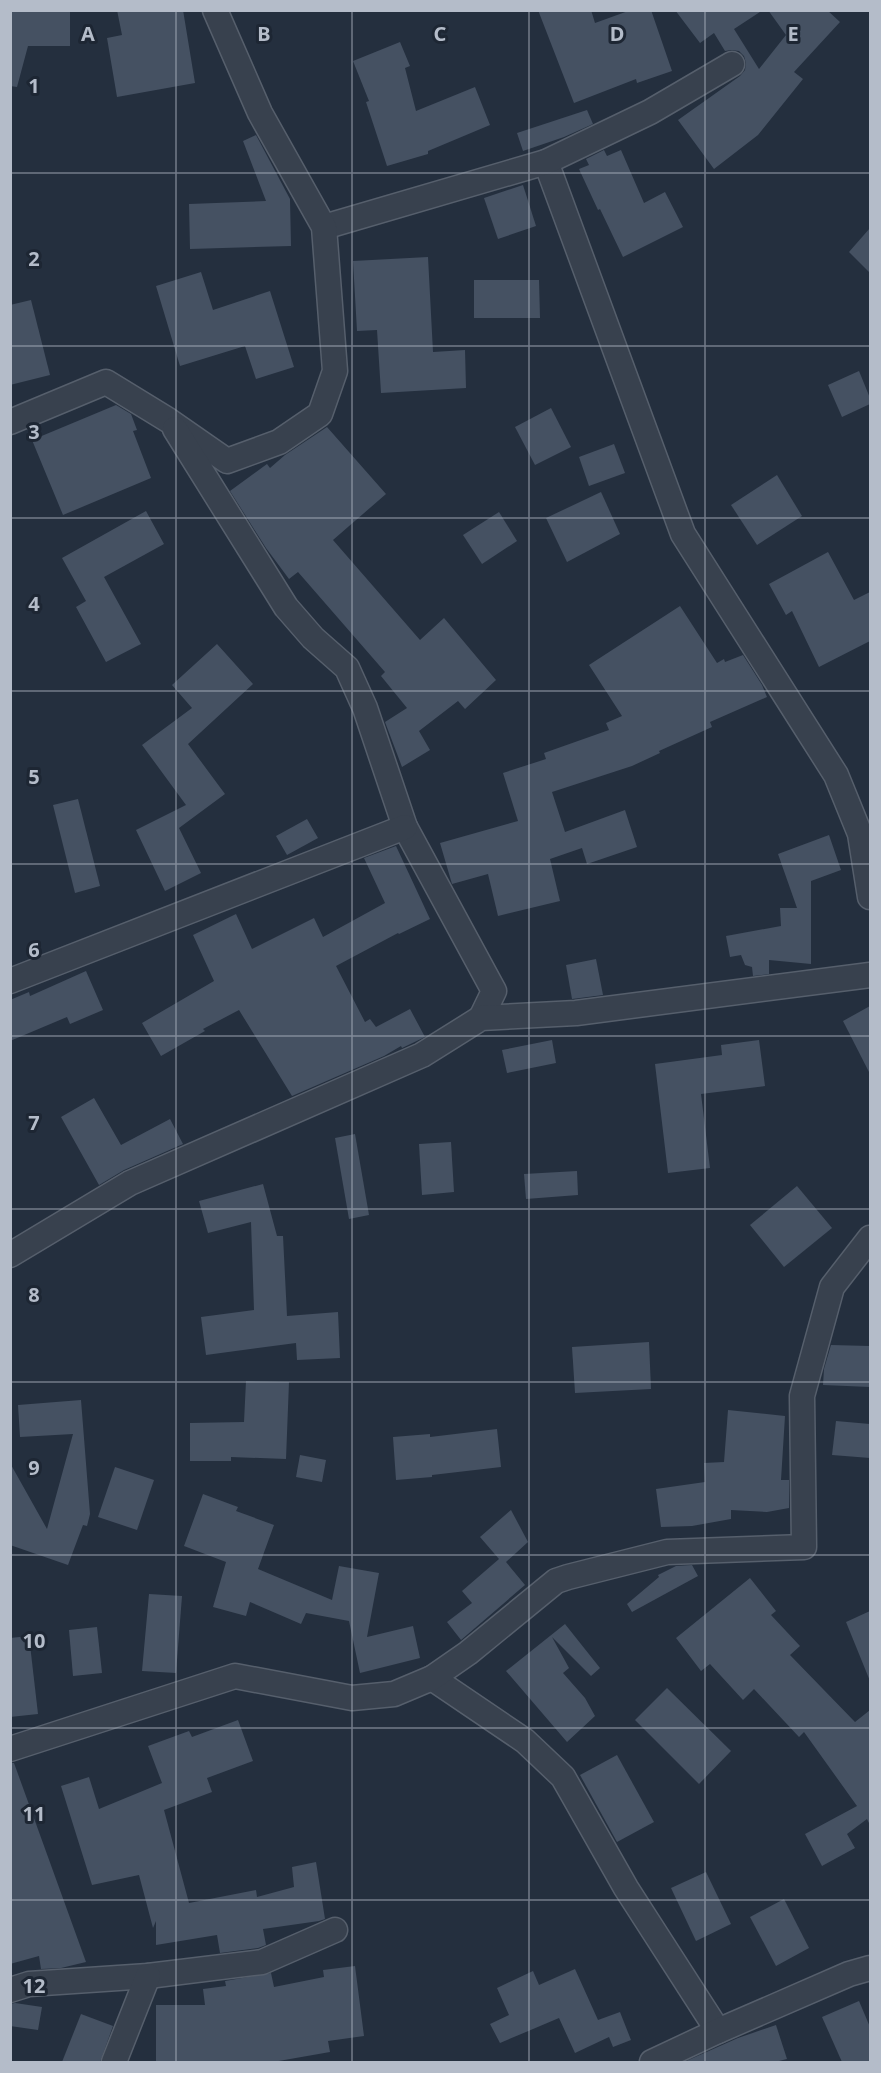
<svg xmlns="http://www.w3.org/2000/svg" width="881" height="2073" font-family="'Noto Sans',sans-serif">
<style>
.building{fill:#455162}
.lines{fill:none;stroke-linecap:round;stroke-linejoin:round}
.minor-casing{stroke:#565f6c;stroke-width:27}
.minor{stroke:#38414e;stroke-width:24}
.grid{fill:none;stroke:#b4bcc9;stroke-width:1.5;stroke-opacity:0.55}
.grid-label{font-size:20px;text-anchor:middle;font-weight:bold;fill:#b4bcc9;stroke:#1d2633;stroke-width:6;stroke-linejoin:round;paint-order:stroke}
</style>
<rect width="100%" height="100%" fill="#242f3e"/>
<g class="building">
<polygon points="10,10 70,10 70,46 28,46 17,87 10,86"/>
<polygon points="117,10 183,10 195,83 117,97 107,38 122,35"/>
<polygon points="538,10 591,10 595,23 631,10 651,10 672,71 637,83 636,79 574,103"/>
<polygon points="675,10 763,10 734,29 759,69 786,35 768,10 827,10 840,22 794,72 803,79 758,135 714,169 678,120 740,76 745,70 746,63 744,56 739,51 731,50 725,51 714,33 700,43"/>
<polygon points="400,42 410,66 405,68 416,111 475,87 490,125 428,151 428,154 387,166 366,102 369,101 353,61"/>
<polygon points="587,110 593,124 564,137 523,151 517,133"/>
<polygon points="256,135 290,199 291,246 190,249 189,204 266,201 243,141"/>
<polygon points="604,150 607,156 621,150 644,203 665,192 683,227 623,257 600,209 598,210 579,169 589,165 586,159"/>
<polygon points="523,185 536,226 498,239 484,198"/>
<polygon points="870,228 870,273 849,252"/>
<polygon points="428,257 433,352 465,350 466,388 381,393 377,330 357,331 353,261"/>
<polygon points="201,272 213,310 270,291 294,367 256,379 245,346 180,366 156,286"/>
<polygon points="474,280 539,280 540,318 474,318"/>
<polygon points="31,300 50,375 10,385 10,305"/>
<polygon points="859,371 870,398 870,404 842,417 828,385"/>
<polygon points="116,405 131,414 137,430 133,431 151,478 63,515 32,440"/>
<polygon points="551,408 571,447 535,465 515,427"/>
<polygon points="327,427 386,494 333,540 420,640 444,618 496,680 465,709 458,701 419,731 430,750 402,767 385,722 407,708 381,676 385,672 298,572 289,579 266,548 230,491 267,464 270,468 285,455"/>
<polygon points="614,444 625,473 589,486 579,457"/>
<polygon points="777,475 802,516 757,545 731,505"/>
<polygon points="601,492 620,534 567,562 546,518"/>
<polygon points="146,511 164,544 104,577 141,644 106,662 76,607 86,601 62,558"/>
<polygon points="499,512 517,541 482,564 463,535"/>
<polygon points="828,552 854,600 870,592 870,641 819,667 792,611 786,615 769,584"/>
<polygon points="680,606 717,663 724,659 725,662 743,655 762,685 767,697 710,722 712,727 659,751 660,753 632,766 552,792 565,832 625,810 637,847 587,864 582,848 550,859 560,901 498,916 488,874 452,884 440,843 518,821 503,773 546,759 544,753 609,730 606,723 622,716 589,665"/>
<polygon points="217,644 253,684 188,744 225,794 179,828 201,873 165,891 136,830 186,805 142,745 192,708 172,685"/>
<polygon points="78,799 100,886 75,893 53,805"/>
<polygon points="307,819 318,838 287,855 276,836"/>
<polygon points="829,835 841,870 811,881 811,964 769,960 769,974 753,976 752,967 745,965 741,955 730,957 726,936 781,926 780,908 797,908 778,854"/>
<polygon points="396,846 430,919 399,934 398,933 336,966 365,1022 370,1019 376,1027 410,1009 425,1037 402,1048 401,1046 384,1056 292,1096 239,1010 203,1029 205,1031 161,1056 142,1023 214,981 193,935 236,914 252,949 314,918 323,937 385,903 364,858"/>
<polygon points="596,959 603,995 572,999 566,965"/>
<polygon points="86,971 103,1010 70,1024 67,1017 10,1041 10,1000 29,992 30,996"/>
<polygon points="870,1006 870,1074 843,1021"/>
<polygon points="552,1040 556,1063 507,1073 502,1050"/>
<polygon points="759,1040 765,1086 701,1094 710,1168 668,1173 655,1064 722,1055 721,1045"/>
<polygon points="94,1098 121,1145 170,1119 183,1144 124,1170 99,1185 61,1117"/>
<polygon points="355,1134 369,1215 349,1219 335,1138"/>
<polygon points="451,1142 454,1192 422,1195 419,1144"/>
<polygon points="577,1171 578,1195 526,1199 524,1174"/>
<polygon points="263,1184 277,1236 283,1236 287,1316 338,1312 340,1358 297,1360 296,1343 206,1355 201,1317 254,1310 251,1222 208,1233 199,1201"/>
<polygon points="797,1186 832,1228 784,1267 750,1225"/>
<polygon points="649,1342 651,1389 575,1393 572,1347"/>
<polygon points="831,1345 870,1346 870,1387 823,1385 824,1369"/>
<polygon points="246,1381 289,1382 286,1459 231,1457 231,1461 190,1461 190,1423 244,1422"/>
<polygon points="81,1400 90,1514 87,1526 83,1525 68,1565 10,1545 10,1463 47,1529 73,1434 20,1437 18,1405"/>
<polygon points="728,1410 785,1416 781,1480 789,1480 789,1508 767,1512 731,1510 731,1519 692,1526 661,1527 656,1489 705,1482 704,1463 724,1462"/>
<polygon points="836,1421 870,1424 870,1458 832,1455"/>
<polygon points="497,1429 501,1467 432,1475 432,1477 396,1480 393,1437 430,1434 430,1437"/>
<polygon points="300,1455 326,1460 322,1482 296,1477"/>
<polygon points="115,1467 154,1480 137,1530 98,1517"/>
<polygon points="203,1494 238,1507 236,1511 274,1525 258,1569 332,1600 339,1566 379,1573 367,1637 413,1626 420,1658 360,1673 349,1621 306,1613 301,1624 250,1602 246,1616 213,1607 226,1562 184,1546"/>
<polygon points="511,1510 528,1542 506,1562 525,1585 461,1640 447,1622 472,1603 462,1591 499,1559 480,1537"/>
<polygon points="692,1565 698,1576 632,1612 627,1604 659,1577 658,1575 676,1566"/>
<polygon points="750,1578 776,1611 771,1615 800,1646 790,1655 855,1722 870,1710 870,1825 867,1819 847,1834 855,1848 822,1866 805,1834 857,1806 804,1732 799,1737 754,1689 743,1700 710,1664 701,1671 676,1638"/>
<polygon points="149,1594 182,1596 176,1673 142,1671"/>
<polygon points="870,1611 870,1681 846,1622"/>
<polygon points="565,1624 600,1668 591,1676 552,1637 569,1668 563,1673 585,1698 595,1716 567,1742 506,1671"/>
<polygon points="97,1627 102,1673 73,1676 69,1630"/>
<polygon points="29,1636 38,1714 10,1717 10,1638"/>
<polygon points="667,1688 731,1751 699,1784 635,1720"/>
<polygon points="238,1720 253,1761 207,1778 212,1792 164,1810 189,1903 256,1890 257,1897 294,1887 292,1867 316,1862 325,1919 319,1921 263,1929 266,1945 258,1948 220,1953 217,1935 156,1945 156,1921 153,1928 139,1875 92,1885 61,1786 89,1777 99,1809 162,1783 148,1746 189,1731 192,1737"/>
<polygon points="617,1755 654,1822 617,1842 580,1775"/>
<polygon points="10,1763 14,1763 86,1962 61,1968 41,1969 39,1956 10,1964"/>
<polygon points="706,1872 731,1924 696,1941 671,1888"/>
<polygon points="784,1899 809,1948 776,1966 750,1917"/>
<polygon points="355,1966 364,2036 328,2041 330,2052 273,2062 156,2062 156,2005 205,2005 203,1989 226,1986 225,1981 271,1973 274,1987 324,1977 323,1970"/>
<polygon points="575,1969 598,2020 620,2012 631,2040 613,2047 609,2037 575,2053 559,2018 500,2043 490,2024 509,2015 497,1988 533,1971 539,1985"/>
<polygon points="859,2001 870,2027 870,2062 842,2062 822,2017"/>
<polygon points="15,2003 42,2007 38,2030 10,2026 10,2004"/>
<polygon points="81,2014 113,2026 100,2062 62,2062"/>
<polygon points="776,2025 787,2059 775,2062 684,2062 738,2038"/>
</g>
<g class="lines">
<defs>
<g id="minor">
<polyline points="546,162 683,534 836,775 860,834 870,897"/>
<polyline points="324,227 546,162 650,112 732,64"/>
<polyline points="10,422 106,382 168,420 227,461 279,442 320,414 335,371 324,227 260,113 215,10"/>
<polyline points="175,429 286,607 313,638 347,668 365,708 405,827 494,991 481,1018"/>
<polyline points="10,981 405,827"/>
<polyline points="10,1255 130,1183 422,1055 481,1018 576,1013 870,975"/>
<polyline points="432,1678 525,1741 563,1777 626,1888 718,2031"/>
<polyline points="10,1749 235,1676 352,1698 394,1694 432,1678 468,1653 556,1581 568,1577 667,1552 804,1547 802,1396 832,1287 870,1238"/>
<polyline points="10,1990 29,1984 148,1976 262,1962 335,1930"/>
<polyline points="114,2062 148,1976"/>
<polyline points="652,2062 718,2031 849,1974 870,1968"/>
</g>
</defs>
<use href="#minor" class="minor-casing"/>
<use href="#minor" class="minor"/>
</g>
<path class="grid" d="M 176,10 L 176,2062M 352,10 L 352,2062M 529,10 L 529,2062M 705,10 L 705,2062M 10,173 L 870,173M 10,346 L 870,346M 10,518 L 870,518M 10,691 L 870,691M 10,864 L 870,864M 10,1036 L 870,1036M 10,1209 L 870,1209M 10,1382 L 870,1382M 10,1555 L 870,1555M 10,1728 L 870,1728M 10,1900 L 870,1900"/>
<g class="grid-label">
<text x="88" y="41">A</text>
<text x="264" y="41">B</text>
<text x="440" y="41">C</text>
<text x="617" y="41">D</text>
<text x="793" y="41">E</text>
<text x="34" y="93">1</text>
<text x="34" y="266">2</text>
<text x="34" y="439">3</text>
<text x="34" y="611">4</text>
<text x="34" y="784">5</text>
<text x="34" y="957">6</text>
<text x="34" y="1130">7</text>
<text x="34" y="1302">8</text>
<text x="34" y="1475">9</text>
<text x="34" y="1648">10</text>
<text x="34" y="1821">11</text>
<text x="34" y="1993">12</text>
</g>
<rect width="881" height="2073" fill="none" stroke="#b4bcc9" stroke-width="24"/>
</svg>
